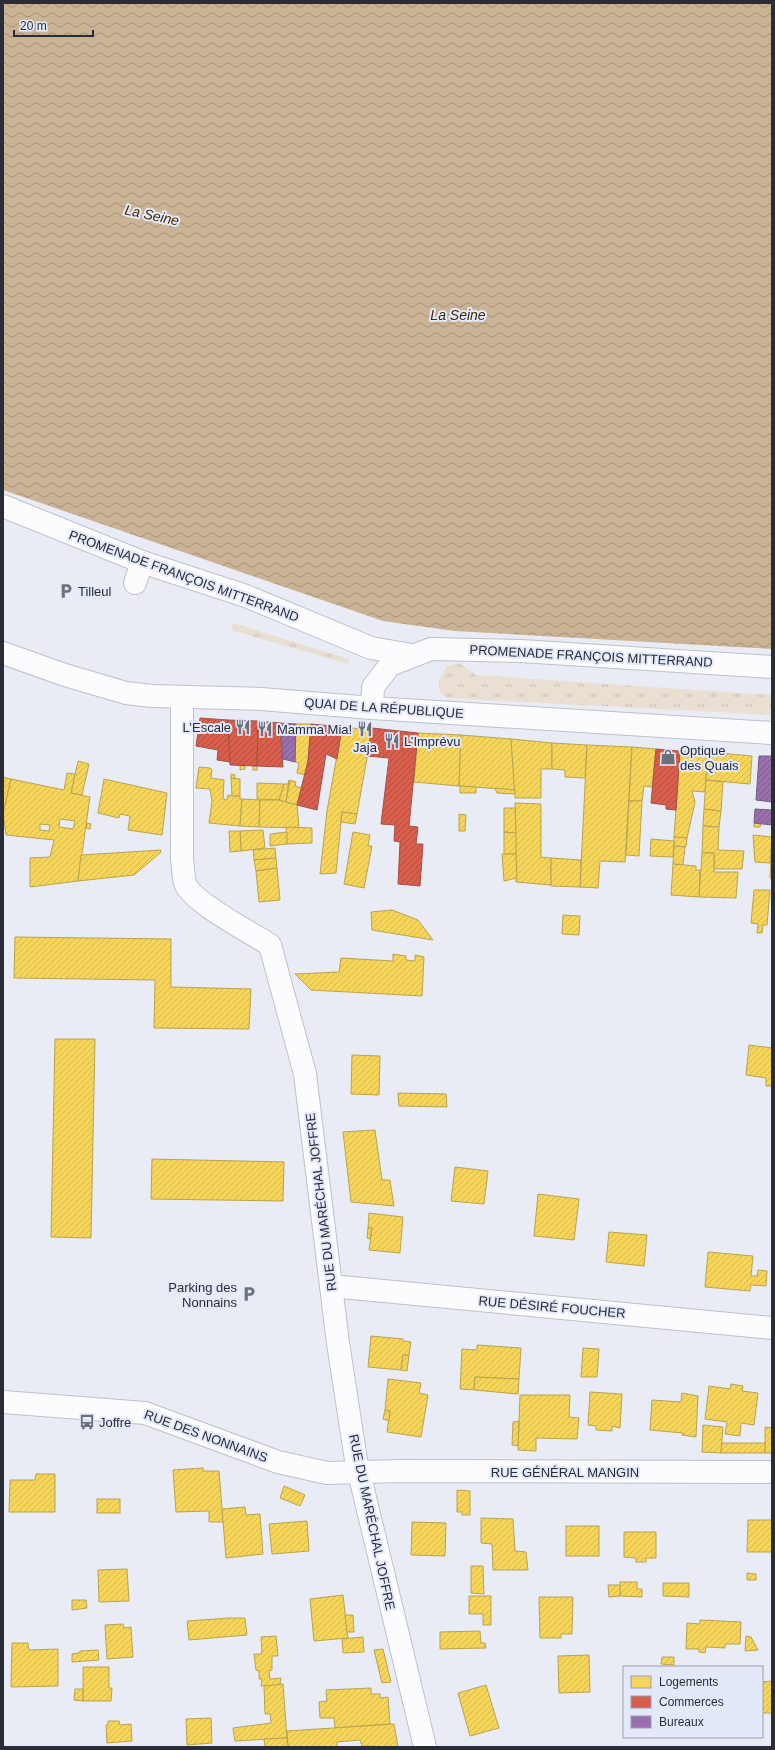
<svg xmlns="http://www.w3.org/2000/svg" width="775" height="1750" font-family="Helvetica,sans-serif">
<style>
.grass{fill:url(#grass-tufts)}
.water{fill:url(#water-waves)}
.homes{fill:url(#homes-hatch);stroke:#b8a351;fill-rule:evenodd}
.shops{fill:url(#shops-hatch);stroke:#a25146}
.offices{fill:url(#offices-hatch);stroke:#775c88}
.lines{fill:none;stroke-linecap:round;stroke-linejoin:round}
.street-casing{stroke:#bec1ca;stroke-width:24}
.secondary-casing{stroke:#bec1ca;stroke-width:24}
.street{stroke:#fcfcfe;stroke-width:22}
.secondary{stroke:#fcfcfe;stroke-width:22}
.labels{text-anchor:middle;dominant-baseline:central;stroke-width:4;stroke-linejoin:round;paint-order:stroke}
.street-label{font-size:13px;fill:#292d37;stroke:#e4e9fa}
.poi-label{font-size:13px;fill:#292d37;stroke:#e4e9fa;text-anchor:start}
.water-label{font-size:14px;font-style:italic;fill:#432b04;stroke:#e4e9fa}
</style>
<defs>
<pattern id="grass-tufts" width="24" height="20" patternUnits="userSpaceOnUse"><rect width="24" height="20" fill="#eadfd3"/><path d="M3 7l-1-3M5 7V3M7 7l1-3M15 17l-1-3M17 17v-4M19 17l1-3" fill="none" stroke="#c9c0b6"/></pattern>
<pattern id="water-waves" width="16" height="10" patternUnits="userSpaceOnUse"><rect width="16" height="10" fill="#cab395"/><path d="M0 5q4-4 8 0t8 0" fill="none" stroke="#a4927a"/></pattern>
<pattern id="homes-hatch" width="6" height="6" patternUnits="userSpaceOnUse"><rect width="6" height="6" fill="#f6d55c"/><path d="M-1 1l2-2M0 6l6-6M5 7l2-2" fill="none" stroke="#d3b751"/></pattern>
<pattern id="shops-hatch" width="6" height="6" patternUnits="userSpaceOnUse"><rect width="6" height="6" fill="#d6604d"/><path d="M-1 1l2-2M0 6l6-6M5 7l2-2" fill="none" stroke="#ae5041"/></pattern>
<pattern id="offices-hatch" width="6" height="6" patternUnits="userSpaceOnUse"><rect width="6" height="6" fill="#9970ab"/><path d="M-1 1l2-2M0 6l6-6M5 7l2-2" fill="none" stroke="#7d5c8c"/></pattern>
</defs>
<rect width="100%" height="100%" fill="#e9ecf5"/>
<g class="grass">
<polygon points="233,623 349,659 348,664 231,630"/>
<polygon points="459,663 476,675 772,695 772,715 447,698 440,693 439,680 447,666"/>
</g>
<polygon class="water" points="3,3 772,3 772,649 455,631 383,621 3,490"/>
<g class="homes">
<polygon points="296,724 311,724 308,761 305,775 297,773 299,763 295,762"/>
<polygon points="342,727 372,730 357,814 342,812 336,873 320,874 327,811"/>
<polygon points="418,733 461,735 459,786 414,782"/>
<polygon points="461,735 511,739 515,790 459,786"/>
<polygon points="511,739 552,743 552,769 541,769 541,798 515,798"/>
<polygon points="552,743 587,745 585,778 565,777 565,770 552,769"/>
<polygon points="587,745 632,747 625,862 600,861 598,888 580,887"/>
<polygon points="632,747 656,749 652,787 644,786 642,801 629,801"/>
<polygon points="680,751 708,752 705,792 692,791 695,802 687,838 674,837"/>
<polygon points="708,752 752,756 750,784 706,780"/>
<polygon points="78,761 89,764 82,795 71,793"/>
<polygon points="240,765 245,766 245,769 240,770"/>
<rect x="253" y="766" width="4" height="4"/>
<polygon points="199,767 210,768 212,770 211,778 224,780 223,799 227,800 228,795 240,796 240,799 242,799 240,826 209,823 212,801 210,789 196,788"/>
<path d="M 67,773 L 75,774 L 71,793 L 90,797 L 78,881 L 30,887 L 30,858 L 50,857 L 54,840 L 6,835 L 3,813 L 11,779 L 64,790 ZM 60,819 L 75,821 L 73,829 L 59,827 ZM 40,824 L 50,825 L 49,831 L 40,830 Z"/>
<polygon points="231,774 235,775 235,779 231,778"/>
<polygon points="3,777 11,779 3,813"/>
<polygon points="231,778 240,779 240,796 232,796"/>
<polygon points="104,779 167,793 162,835 128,830 130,816 120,814 119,818 98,813"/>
<polygon points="289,780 286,802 279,800 284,784 288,784"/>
<polygon points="290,780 296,782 295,786 302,788 297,805 286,802"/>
<polygon points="706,780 723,782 721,811 704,809"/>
<polygon points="257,783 284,784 279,800 257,799"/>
<polygon points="460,786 476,787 476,793 460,793"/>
<polygon points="495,788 515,790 515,794 497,793"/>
<polygon points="242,799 260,800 259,827 240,826"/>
<polygon points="260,800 279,800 297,805 299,828 259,827"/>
<polygon points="629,801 642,801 639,856 626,855"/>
<polygon points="515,803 541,804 541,857 551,858 551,885 516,882"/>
<polygon points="504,808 515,808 516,833 504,832"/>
<polygon points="704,809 721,811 719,827 703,826"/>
<polygon points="342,812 357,814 355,824 341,822"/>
<polygon points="459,814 466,815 465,831 459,831"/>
<polygon points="87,823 91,824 90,829 86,828"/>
<polygon points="754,823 761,824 760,827 754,827"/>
<polygon points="703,826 719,827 718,850 744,851 742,869 714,869 714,853 702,853"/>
<polygon points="286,827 312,828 312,843 287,844"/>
<polygon points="263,830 265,848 241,851 240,831"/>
<polygon points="229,831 240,831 241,851 230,852"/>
<polygon points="287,832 287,844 270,846 270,834"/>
<polygon points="353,832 370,835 368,846 372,846 364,888 344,884"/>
<polygon points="504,832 516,833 516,854 504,854"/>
<polygon points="753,835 772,837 770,863 755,862"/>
<polygon points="674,837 687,838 686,847 674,846"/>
<polygon points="651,839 674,841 673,857 650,856"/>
<polygon points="772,844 772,878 770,878"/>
<polygon points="674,846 685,847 683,865 673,864"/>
<polygon points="275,848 276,858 254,860 253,850"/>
<polygon points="161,850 160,853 134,875 78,881 81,855"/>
<polygon points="702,853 714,853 714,872 738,872 736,898 699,897"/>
<polygon points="502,854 516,854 517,878 504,881"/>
<polygon points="276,858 277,868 256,871 254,860"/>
<polygon points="551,858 581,860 580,887 551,886"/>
<polygon points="673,864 696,866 696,870 700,870 699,897 671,895"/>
<polygon points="277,868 280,900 259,902 256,871"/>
<polygon points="754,890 770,890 767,925 763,925 762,933 757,933 758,924 751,923"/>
<polygon points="392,910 418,920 433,940 372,930 371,912"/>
<polygon points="563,915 580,916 579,935 562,934"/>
<polygon points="15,937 171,939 171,987 251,989 249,1029 154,1028 155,980 14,978"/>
<polygon points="393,954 406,956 406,960 415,961 415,955 424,957 422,996 311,990 295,974 339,972 341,958 393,961"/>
<polygon points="55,1039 95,1039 91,1238 51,1237"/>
<polygon points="749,1045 772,1048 772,1086 766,1086 766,1078 746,1075"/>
<polygon points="352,1055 380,1056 379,1095 351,1094"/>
<polygon points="398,1093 446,1094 447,1107 399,1106"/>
<polygon points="375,1130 382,1180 390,1180 394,1206 351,1202 343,1132"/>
<polygon points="152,1159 284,1162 283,1201 151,1199"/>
<polygon points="455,1167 488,1171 484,1204 451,1201"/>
<polygon points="538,1194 579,1199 574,1240 534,1236"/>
<polygon points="369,1213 403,1217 400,1253 369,1250 372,1228 368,1228"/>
<polygon points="368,1228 372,1228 370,1239 367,1238"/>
<polygon points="609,1232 647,1235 644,1266 606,1262"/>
<polygon points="708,1252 753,1256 751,1276 757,1276 758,1270 767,1271 766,1286 751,1285 750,1291 705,1287"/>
<polygon points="371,1336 403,1339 403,1341 411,1342 409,1355 403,1355 401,1370 368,1367"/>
<polygon points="477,1345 521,1348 519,1379 475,1377 474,1390 460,1389 462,1349 477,1350"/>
<polygon points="583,1348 599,1349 597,1377 581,1377"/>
<polygon points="403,1355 409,1355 407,1371 401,1370"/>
<polygon points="475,1377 519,1379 518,1394 474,1390"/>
<polygon points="388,1379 421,1383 419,1393 428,1395 421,1437 387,1432 390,1411 385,1410"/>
<polygon points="731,1384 743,1386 742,1391 758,1393 754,1425 741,1423 740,1436 725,1434 727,1422 705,1419 709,1386 730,1389"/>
<polygon points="590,1392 622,1394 620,1428 612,1426 612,1431 596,1430 596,1426 588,1425"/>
<polygon points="682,1393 698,1396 696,1437 682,1435 683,1433 650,1430 652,1400 681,1402"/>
<polygon points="520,1395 570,1395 569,1417 579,1418 577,1439 536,1438 536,1451 518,1450"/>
<polygon points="385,1410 390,1411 389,1421 383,1419"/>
<polygon points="519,1421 518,1446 512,1445 513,1422"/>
<polygon points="703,1425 723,1427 721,1453 702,1452"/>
<polygon points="765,1427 772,1428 772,1453 765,1453"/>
<polygon points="722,1443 765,1443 765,1453 721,1453"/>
<polygon points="203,1468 203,1471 219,1471 223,1522 209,1522 209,1511 176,1512 173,1470"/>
<polygon points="36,1474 55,1474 55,1512 9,1512 10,1480 35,1480"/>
<polygon points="284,1486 305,1495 300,1506 280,1498"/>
<polygon points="457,1490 470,1491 470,1515 462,1515 462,1512 457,1512"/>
<rect x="97" y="1499" width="23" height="14"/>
<polygon points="245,1507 246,1515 260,1514 263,1554 226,1558 222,1509"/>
<polygon points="481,1518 513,1519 515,1551 526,1552 528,1570 493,1570 492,1544 481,1543"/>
<polygon points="748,1520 772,1520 772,1552 747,1552"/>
<polygon points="307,1521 309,1551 272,1554 269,1524"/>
<polygon points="412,1522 446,1523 445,1556 411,1555"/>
<rect x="566" y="1526" width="33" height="30"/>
<polygon points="624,1532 656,1532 656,1558 646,1558 646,1562 636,1562 636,1558 624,1557"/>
<polygon points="471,1566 483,1566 484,1594 471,1593"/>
<polygon points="127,1569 129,1601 99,1602 98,1570"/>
<polygon points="747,1573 756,1574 756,1580 747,1580"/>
<polygon points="620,1582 637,1582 637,1589 642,1589 642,1597 620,1596"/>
<polygon points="663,1583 689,1583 689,1597 663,1596"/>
<polygon points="608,1585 620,1585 620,1596 609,1597"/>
<polygon points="343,1595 348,1638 314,1641 310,1599"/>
<polygon points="469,1596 491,1596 491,1625 483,1625 483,1614 469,1614"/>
<polygon points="539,1597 573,1597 572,1634 561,1634 561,1638 540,1638"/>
<polygon points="72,1600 86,1600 87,1608 72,1610"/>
<polygon points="345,1615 353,1615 354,1632 347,1632"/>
<polygon points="230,1618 245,1618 247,1635 189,1640 187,1621"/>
<polygon points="700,1620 741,1622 740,1644 725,1644 725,1648 706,1647 705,1653 699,1652 699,1649 686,1649 687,1623 700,1624"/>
<polygon points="123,1624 124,1628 131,1627 133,1657 107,1659 105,1625"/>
<polygon points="480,1631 481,1643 485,1643 486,1648 440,1649 440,1632"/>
<polygon points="276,1636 278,1656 272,1656 272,1670 269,1671 270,1679 281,1678 280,1685 261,1686 262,1679 259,1679 259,1671 256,1670 254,1654 262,1654 261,1637"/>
<polygon points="746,1636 751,1637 758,1650 745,1651"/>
<polygon points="363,1637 364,1652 343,1653 342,1639"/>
<polygon points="12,1643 28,1643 29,1650 58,1649 58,1686 11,1687"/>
<polygon points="383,1649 391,1682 382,1683 374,1650"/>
<polygon points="98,1650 99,1660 72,1662 72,1654 79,1653 80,1651"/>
<polygon points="589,1655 590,1692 559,1693 558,1656"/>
<polygon points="662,1657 674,1657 674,1665 661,1664"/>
<polygon points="83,1667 109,1667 109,1688 112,1688 111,1701 83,1701"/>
<polygon points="772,1681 772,1713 762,1713 762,1682"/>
<polygon points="283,1684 287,1738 235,1741 233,1728 271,1723 270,1714 265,1714 264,1686"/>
<polygon points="486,1685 499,1728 470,1736 458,1693"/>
<polygon points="371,1688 371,1694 380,1694 380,1698 388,1697 390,1724 335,1728 334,1718 320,1718 319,1702 327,1701 326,1690"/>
<polygon points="75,1689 83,1689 83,1701 74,1700"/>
<polygon points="211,1718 212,1743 187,1745 186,1719"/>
<polygon points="108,1721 119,1721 120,1725 131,1724 132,1741 107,1743 106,1725 108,1725"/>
<polygon points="394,1724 398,1747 362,1746 360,1740 337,1742 337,1747 288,1747 287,1731"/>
<polygon points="287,1738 288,1747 265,1747 264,1739"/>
</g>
<g class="shops">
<polygon points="200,718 228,720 230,762 217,760 218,750 196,746"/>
<polygon points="228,720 258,721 257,766 230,765"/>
<polygon points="258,721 280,723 283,767 257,766"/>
<polygon points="311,724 342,727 337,759 326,754 317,810 297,805 308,761"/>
<polygon points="372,728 418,733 409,826 418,827 416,844 423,844 420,886 398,884 400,842 394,841 395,825 381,824 389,758 367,756"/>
<polygon points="656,749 680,751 676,810 666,809 666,805 651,803"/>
</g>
<g class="offices">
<polygon points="280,723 296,724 295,762 283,759"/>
<polygon points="759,756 772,756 772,802 756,800"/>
<polygon points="755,809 772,810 772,825 754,823"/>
</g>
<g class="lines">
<defs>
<g id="street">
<polyline points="3,506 142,562 246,596 371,648 412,655"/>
<polyline points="135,583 142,562"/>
<polyline points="372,708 373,687 390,665 431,649 521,651 772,667"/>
<polyline points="331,1286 772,1328"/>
</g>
<g id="secondary">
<polyline points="3,653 65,675 126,693 152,696 261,699 372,708 772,733"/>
<path d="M 182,697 L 182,858 C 183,866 183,875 185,883 C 191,902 252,933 270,945 L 305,1074 L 338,1343 L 356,1460 L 425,1747"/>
<polyline points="3,1402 145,1413 278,1462 327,1473 399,1471 772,1472"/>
</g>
</defs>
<use href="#street" class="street-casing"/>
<use href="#secondary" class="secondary-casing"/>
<use href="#street" class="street"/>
<use href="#secondary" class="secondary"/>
</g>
<defs>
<symbol id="parking-bare" viewBox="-9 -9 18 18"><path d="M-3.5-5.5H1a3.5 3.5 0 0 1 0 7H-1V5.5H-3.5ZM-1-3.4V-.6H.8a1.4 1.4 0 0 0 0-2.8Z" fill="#6c707a" stroke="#e4e9fa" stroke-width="2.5" paint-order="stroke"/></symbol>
<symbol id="restaurant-bare" viewBox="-9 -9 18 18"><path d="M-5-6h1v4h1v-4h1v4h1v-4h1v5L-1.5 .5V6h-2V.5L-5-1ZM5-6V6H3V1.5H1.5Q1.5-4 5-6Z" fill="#6c707a" stroke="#e4e9fa" stroke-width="2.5" paint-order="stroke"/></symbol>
<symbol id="shop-bare" viewBox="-9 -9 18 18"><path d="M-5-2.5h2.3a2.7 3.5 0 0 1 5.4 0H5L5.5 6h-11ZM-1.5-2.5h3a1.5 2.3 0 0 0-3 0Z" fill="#6c707a" stroke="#e4e9fa" stroke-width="2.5" paint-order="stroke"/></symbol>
<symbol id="bus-bare" viewBox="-9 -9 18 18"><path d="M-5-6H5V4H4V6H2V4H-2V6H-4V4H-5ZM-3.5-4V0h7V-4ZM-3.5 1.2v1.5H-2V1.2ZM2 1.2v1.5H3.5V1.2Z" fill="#6c707a" stroke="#e4e9fa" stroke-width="2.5" paint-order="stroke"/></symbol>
</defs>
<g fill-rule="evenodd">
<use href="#parking-bare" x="55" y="580" width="22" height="22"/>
<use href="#restaurant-bare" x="232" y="716" width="22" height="22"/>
<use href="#restaurant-bare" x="254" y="718" width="22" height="22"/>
<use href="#restaurant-bare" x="354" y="718" width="22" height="22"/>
<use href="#restaurant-bare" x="381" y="730" width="22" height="22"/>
<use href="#shop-bare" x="657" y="746" width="22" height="22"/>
<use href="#parking-bare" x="238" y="1283" width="22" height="22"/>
<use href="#bus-bare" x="76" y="1411" width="22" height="22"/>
</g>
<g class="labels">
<g class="street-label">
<text transform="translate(184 576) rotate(20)">PROMENADE FRANÇOIS MITTERRAND</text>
<text transform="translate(591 656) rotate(3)">PROMENADE FRANÇOIS MITTERRAND</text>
<text transform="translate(384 708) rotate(4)">QUAI DE LA RÉPUBLIQUE</text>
<text transform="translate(321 1202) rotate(-97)">RUE DU MARÉCHAL JOFFRE</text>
<text transform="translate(552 1307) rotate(5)">RUE DÉSIRÉ FOUCHER</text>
<text transform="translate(206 1436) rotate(20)">RUE DES NONNAINS</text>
<text x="565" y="1472">RUE GÉNÉRAL MANGIN</text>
<text transform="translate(372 1522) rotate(78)">RUE DU MARÉCHAL JOFFRE</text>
</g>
<g class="poi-label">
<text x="78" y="591">Tilleul</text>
<text x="231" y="727" text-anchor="end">L’Escale</text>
<text x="277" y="729">Mamma Mia!</text>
<text x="404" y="741">L’Imprévu</text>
<text x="365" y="747" text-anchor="middle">Jaja</text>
<text x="680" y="750">Optique<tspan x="680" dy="15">des Quais</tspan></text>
<text x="237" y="1287" text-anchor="end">Parking des<tspan x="237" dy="15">Nonnains</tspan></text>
<text x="99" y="1422">Joffre</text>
</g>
<g class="water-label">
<text transform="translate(152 215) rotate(12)">La Seine</text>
<text x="458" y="315">La Seine</text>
</g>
</g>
<rect width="775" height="1750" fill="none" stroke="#292d37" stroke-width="8"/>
<rect x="623" y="1666" width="140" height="72" fill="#e4e9fa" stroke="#999eac"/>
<rect x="631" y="1676" width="20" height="12" fill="#f6d55c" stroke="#999eac"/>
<text x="659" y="1686" font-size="12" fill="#292d37">Logements</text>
<rect x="631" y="1696" width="20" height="12" fill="#d6604d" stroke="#999eac"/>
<text x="659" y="1706" font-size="12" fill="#292d37">Commerces</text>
<rect x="631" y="1716" width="20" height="12" fill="#9970ab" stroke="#999eac"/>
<text x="659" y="1726" font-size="12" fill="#292d37">Bureaux</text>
<path d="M14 30v6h79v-6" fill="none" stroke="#292d37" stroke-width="2"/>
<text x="20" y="30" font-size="12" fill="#292d37" stroke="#e4e9fa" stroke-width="3" paint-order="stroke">20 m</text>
</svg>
